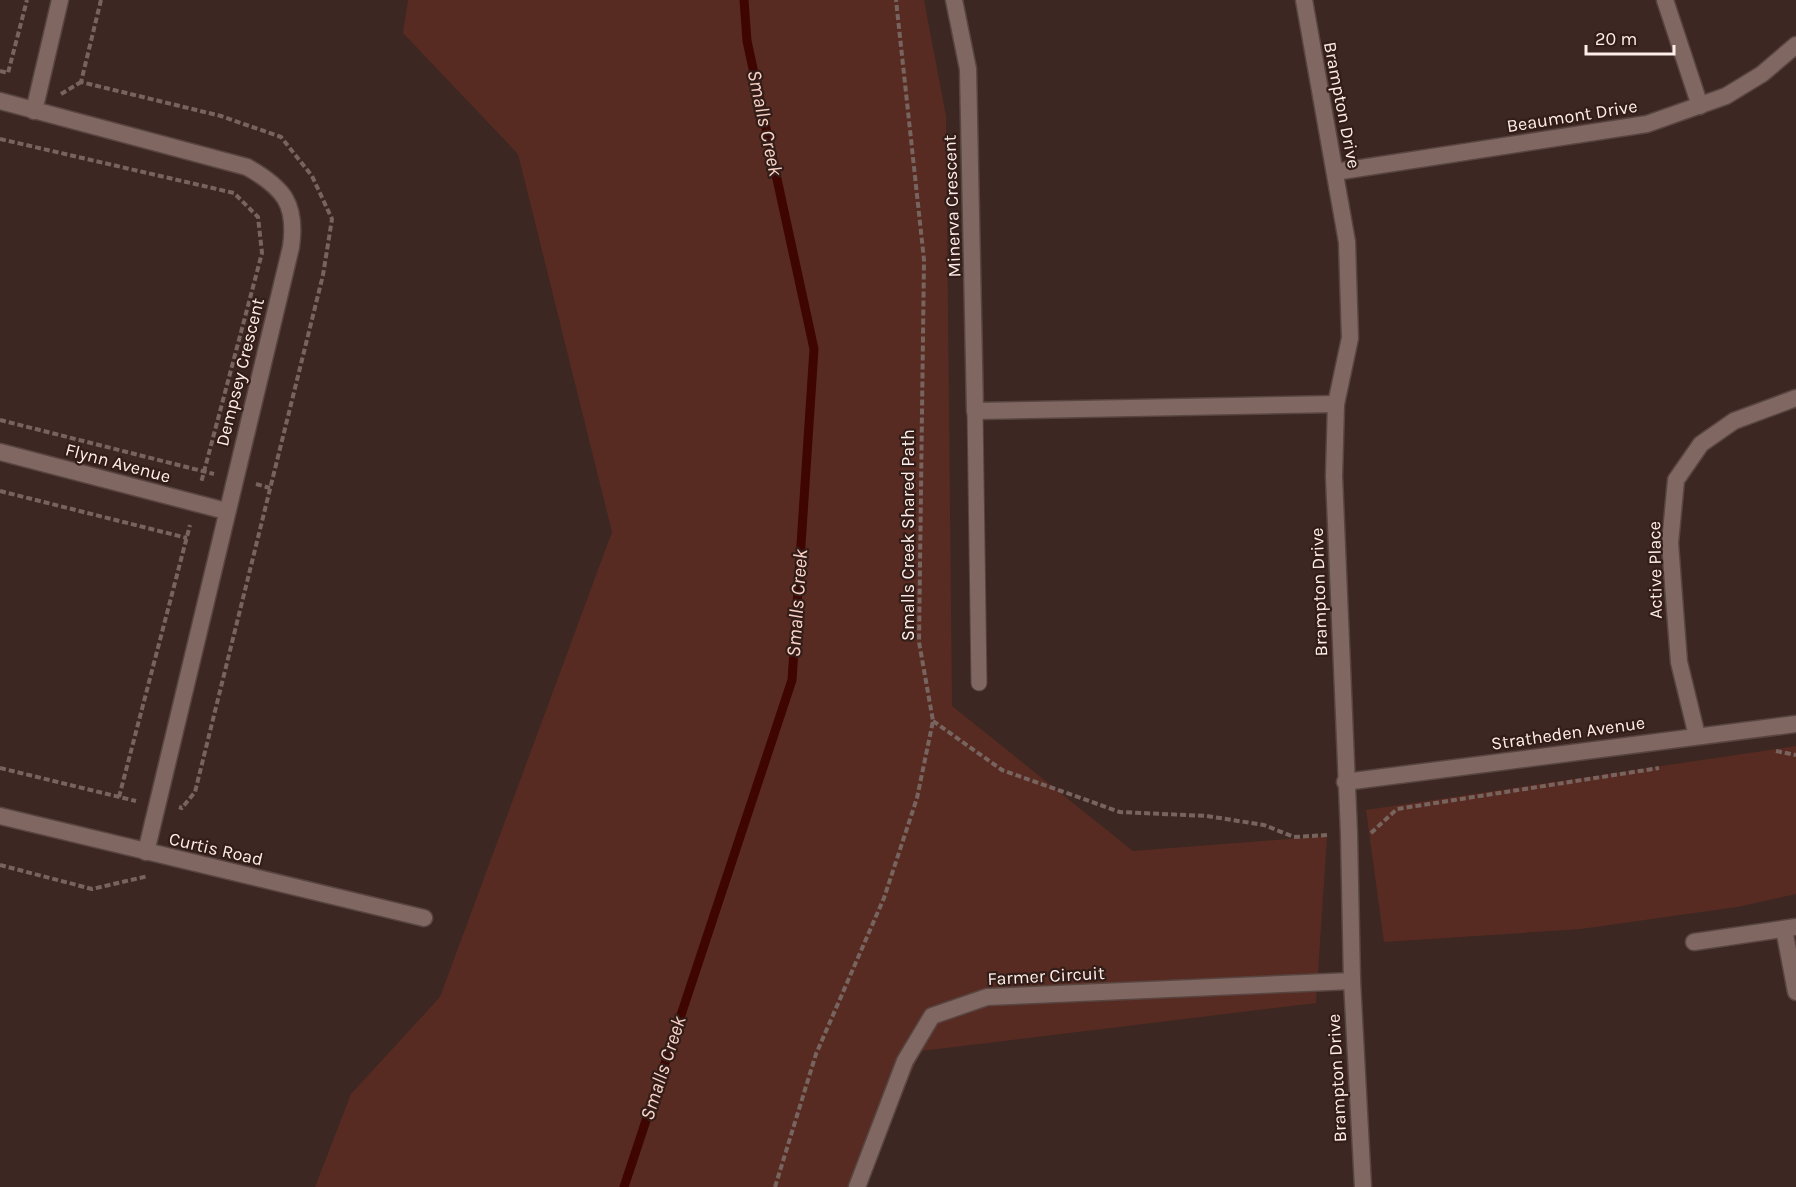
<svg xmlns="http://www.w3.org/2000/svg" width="1796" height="1187" font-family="Karla,sans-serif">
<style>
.green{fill:#572b21}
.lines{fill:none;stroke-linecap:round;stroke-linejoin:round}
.stream{stroke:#3f0500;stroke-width:9}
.service-casing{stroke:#584541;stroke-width:17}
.minor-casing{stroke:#584541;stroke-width:19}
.tertiary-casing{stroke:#584541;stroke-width:19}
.path{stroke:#78645f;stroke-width:4;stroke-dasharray:6 3;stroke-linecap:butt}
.service{stroke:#816761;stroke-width:15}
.minor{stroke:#816761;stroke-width:16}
.tertiary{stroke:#816761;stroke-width:16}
.labels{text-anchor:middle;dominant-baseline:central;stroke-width:4.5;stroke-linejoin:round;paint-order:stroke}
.street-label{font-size:18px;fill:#feeeea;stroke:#331d18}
.water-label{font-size:20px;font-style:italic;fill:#fbd3c8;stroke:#331d18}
</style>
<rect width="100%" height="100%" fill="#3d2722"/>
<g class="green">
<polygon points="408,0 924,0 946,116 952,706 1133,851 1327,836 1316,1003 921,1051 860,1187 315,1187 351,1094 440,997 612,532 518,154 403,33"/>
<polygon points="1796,746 1796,894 1737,907 1581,929 1384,942 1366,810"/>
</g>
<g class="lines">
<polyline class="stream" points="624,1187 792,680 814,349 747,41 744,0"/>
<defs>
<polyline id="service" points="975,411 979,683"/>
<g id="minor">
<polyline points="954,0 968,69 975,411 1336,404"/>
<polyline points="1665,0 1700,106"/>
<path d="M 0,101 L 247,167 C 284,188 297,204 291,247 L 146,852"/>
<polyline points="34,111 60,0"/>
<polyline points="1335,172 1647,124 1726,96 1762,74 1796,45"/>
<polyline points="0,452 226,511"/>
<polyline points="1697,736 1679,662 1674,597 1670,543 1676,480 1701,444 1734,421 1796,398"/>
<polyline points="1345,782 1796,724"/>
<polyline points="0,816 424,918"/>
<polyline points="1784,929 1796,992"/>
<polyline points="1694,942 1796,927"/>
<polyline points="857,1187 905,1061 932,1016 987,997 1352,981"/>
</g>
<polyline id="tertiary" points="1304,0 1347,242 1350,338 1336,404 1334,476 1349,834 1352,981 1363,1187"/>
</defs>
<use href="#service" class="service-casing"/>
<use href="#minor" class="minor-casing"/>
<use href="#tertiary" class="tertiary-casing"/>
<g class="path">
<polyline points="101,0 81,82 221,116 281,137 312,176 332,219 323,275 195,792 182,808 179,807"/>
<polyline points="0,71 8,73 27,0"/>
<polyline points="61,94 81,82"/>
<polyline points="0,139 234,193 258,217 262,253 201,483"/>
<polyline points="0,420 214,474"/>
<polyline points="256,484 270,488"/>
<polyline points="0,491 187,538"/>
<polyline points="933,721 1002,770 1120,812 1207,816 1264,825 1294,837 1328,835"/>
<polyline points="1776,751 1796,755"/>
<polyline points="0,768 136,801"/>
<polyline points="119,797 190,525"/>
<polyline points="1371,833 1397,809 1659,768"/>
<polyline points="0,865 92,889 148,876"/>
<polyline points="775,1187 816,1054 884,898 917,798 933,721 919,642 924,260 896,0"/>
</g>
<use href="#service" class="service"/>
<use href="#minor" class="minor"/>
<use href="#tertiary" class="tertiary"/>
</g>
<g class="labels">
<g class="street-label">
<text transform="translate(1342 105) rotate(79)">Brampton Drive</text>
<text transform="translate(1572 116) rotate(-9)">Beaumont Drive</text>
<text transform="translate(952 206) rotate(-92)">Minerva Crescent</text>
<text transform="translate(240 372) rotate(-76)">Dempsey Crescent</text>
<text transform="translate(118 463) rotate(15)">Flynn Avenue</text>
<text transform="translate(908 535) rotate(-90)">Smalls Creek Shared Path</text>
<text transform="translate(1655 570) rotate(-91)">Active Place</text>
<text transform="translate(1319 592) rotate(-92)">Brampton Drive</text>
<text transform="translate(1568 733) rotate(-8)">Stratheden Avenue</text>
<text transform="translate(216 849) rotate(13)">Curtis Road</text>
<text transform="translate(1046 976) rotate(-3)">Farmer Circuit</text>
<text transform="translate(1337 1078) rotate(-93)">Brampton Drive</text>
</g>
<g class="water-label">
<text transform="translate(765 123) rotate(78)">Smalls Creek</text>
<text transform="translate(797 603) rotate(-86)">Smalls Creek</text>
<text transform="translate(663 1068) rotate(-72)">Smalls Creek</text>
</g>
</g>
<path d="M1586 45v9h88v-9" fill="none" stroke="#feeeea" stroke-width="3"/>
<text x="1595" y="45" font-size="18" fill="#feeeea" stroke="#331d18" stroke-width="4.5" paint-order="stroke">20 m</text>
</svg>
